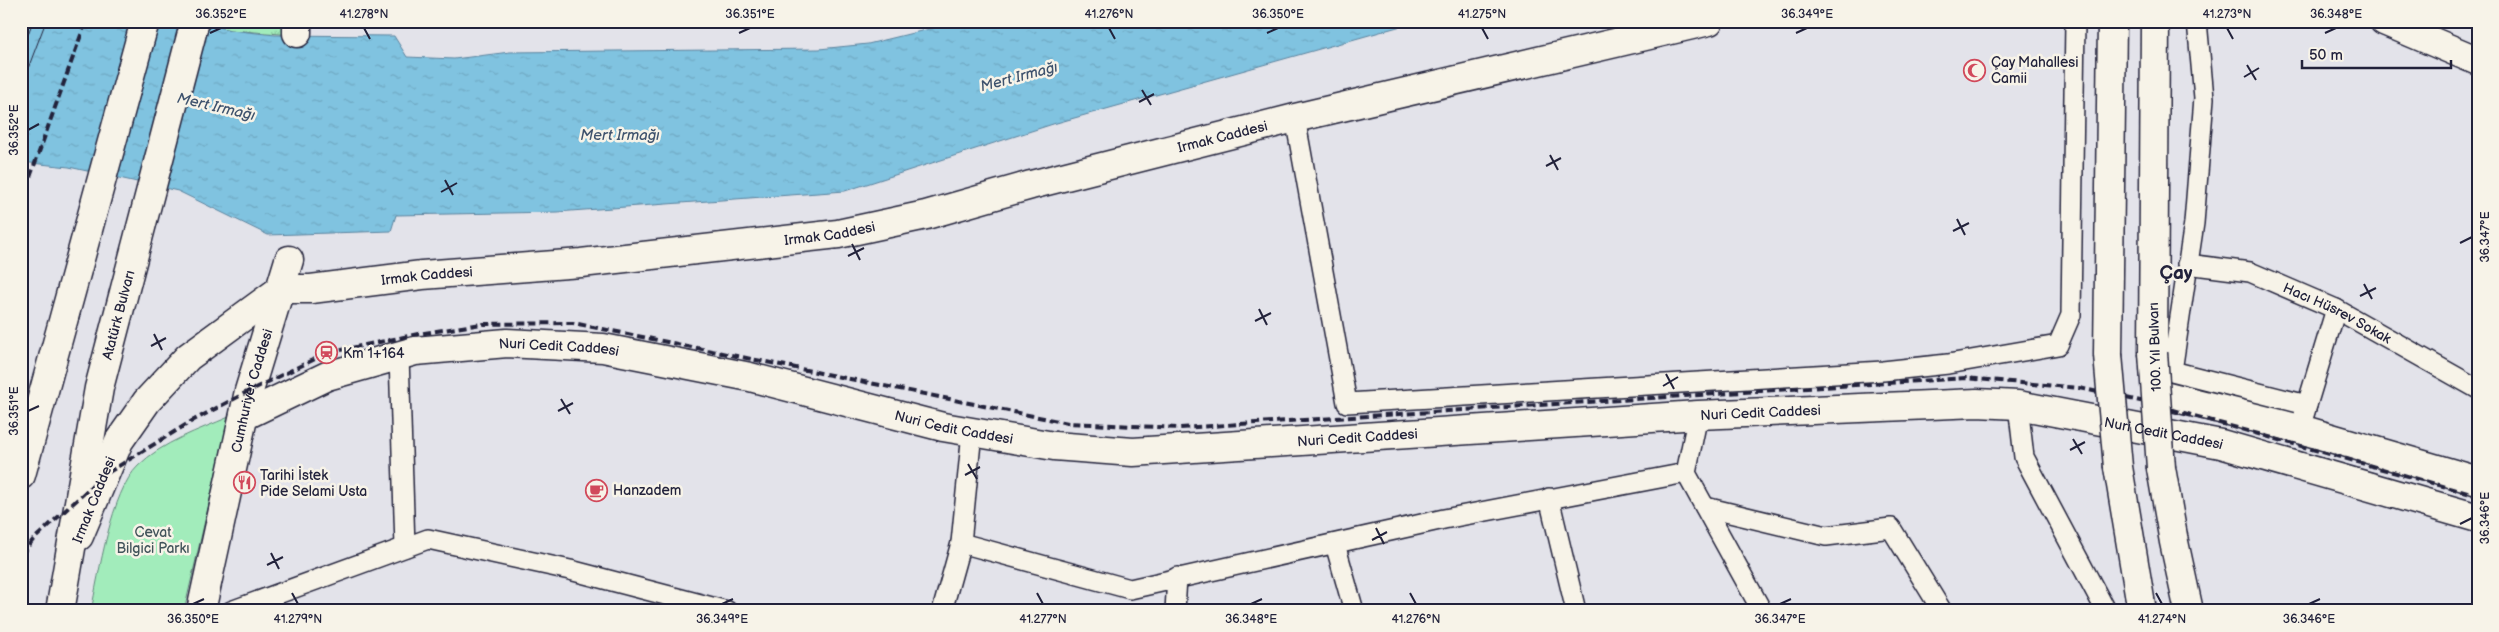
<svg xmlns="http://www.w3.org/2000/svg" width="2499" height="632" font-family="'Balsamiq Sans',sans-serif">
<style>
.grass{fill:url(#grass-tufts);stroke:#62877b}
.park{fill:#a2ecbb;stroke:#62877b}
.water{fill:url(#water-ripples);stroke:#5a839e}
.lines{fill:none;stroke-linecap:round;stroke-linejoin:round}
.street-casing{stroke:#22223b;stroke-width:22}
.secondary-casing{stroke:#22223b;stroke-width:31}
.primary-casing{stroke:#22223b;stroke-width:31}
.street{stroke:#f7f3e8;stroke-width:19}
.secondary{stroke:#f7f3e8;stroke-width:28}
.primary{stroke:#f7f3e8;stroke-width:28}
.tram{stroke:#22223b;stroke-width:1}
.rail{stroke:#22223b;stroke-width:4;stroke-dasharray:8 4;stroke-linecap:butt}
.primary-bridge-casing{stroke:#22223b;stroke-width:31;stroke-linecap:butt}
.primary-bridge{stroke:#f7f3e8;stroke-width:28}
.ticks{fill:none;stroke:#22223b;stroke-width:2}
.labels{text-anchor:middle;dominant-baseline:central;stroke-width:5;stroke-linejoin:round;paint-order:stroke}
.poi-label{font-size:14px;fill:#22223b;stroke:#f7f3e8;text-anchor:start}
.street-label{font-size:14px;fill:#22223b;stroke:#f7f3e8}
.park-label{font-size:14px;fill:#42545b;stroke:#f7f3e8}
.water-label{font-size:15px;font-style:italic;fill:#3e526d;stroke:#f7f3e8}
.district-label{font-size:19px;font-weight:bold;fill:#22223b;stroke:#f7f3e8}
.neatline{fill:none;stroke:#22223b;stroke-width:2}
.ticks-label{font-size:12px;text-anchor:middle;fill:#22223b}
</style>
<defs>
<pattern id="grass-tufts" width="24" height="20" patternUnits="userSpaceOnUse" patternTransform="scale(1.25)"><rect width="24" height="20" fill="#a2ecbb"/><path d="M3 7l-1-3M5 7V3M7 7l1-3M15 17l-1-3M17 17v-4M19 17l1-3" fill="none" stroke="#8bcaa2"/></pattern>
<pattern id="water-ripples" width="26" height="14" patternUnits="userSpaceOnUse" patternTransform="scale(1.25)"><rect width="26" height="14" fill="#80c3e0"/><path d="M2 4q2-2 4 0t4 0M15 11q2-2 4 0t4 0" fill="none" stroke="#6ea7c1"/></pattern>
</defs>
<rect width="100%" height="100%" fill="#e3e3ea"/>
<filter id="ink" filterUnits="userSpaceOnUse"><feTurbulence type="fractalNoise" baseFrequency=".02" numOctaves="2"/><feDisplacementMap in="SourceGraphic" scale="10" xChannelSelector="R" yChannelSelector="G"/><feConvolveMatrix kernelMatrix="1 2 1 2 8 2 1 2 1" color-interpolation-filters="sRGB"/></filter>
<g filter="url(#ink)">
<polygon class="grass" points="223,21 293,21 292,35 230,30 222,28"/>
<path class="park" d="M 229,417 L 184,611 L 91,611 C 99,574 111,492 138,466 C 162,442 199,430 229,417 Z"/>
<polygon class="water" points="21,21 196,21 230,30 275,35 394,36 407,57 454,59 510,52 819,49 868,44 962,21 1419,21 1053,124 845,191 557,212 396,215 391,231 268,235 178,191 69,167 21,162"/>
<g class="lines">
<defs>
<g id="street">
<polyline points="2197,21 2204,98 2194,223 2172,371 2307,405"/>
<polyline points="1295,118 1347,403 1883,371 1948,364 2058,345 2071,315 2075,21"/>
<path id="s1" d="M 2187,264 L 2250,272 L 2336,309 L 2478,389"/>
<polyline points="399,356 405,547"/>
<polyline points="2018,405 2024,457 2106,611"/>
<polyline points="1698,415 1686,473 1762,611"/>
<polyline points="2304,415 2336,309"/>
<polyline points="1549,498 1576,611"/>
<polyline points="1705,507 1826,536 1891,528 1942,611"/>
<polyline points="961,543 1130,589 1444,519 1686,473"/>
<polyline points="1335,544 1354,611"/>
<polyline points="231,611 428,539 570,570 727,611"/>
<polyline points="942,611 961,543 972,432"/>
<polyline points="1175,611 1177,577"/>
</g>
<g id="secondary">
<polyline points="2384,21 2478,61"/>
<polyline points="297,33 297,21"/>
<polyline points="2168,396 2300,429 2478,481"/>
<path id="s2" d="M 244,416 L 327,376 L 415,351 L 507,343 L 603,348 L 750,377 L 943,427 L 1054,446 L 1133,452 L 1698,415 L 1977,403 L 2018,405 L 2221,444 L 2478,518"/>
<path id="s3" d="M 79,536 L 119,441 L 147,401 L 188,357 L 281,289 L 311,289 L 422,275 L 581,263 L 838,234 L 926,215 L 1031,185 L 1295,118 L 1709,21"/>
<path id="s4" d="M 201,611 L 249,391 L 289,260"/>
</g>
<g id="primary">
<polyline points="2153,353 2155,21"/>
<polyline points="2108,355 2112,21"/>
<polyline points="2118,467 2142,611"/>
<polyline points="2161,468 2174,542 2189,611"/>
<polyline points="21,475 145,21"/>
<path id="s5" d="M 60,611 L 99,388 L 195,21"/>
</g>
</defs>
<use href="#street" class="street-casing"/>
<use href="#secondary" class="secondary-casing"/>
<use href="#primary" class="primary-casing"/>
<use href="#street" class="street"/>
<use href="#secondary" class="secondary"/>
<use href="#primary" class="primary"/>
<g class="tram">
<polyline points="21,52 33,21"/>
<polyline points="21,87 46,21"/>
</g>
<g class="rail">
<polyline points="21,212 29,180 86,21"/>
<polyline points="21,555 33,540 104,475 192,421 249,391 327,353 418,334 481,324 573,323 1068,423 1179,428 1965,378 2079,388 2145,402 2478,496"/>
</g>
<defs>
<g id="primary-bridge">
<polyline points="2153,353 2161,468"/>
<polyline points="2108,355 2118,467"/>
</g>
</defs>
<use href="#primary-bridge" class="primary-bridge-casing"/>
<use href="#primary-bridge" class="primary-bridge"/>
</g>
</g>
<path class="ticks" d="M 364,28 L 370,39M 1109,28 L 1115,39M 1482,28 L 1488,39M 2227,28 L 2233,39M 210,33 L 221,28M 739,33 L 750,28M 1267,33 L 1278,28M 1796,33 L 1807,28M 2325,33 L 2336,28M 2247,65 L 2256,80M 2244,77 L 2259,68M 1142,90 L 1151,105M 1139,102 L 1154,94M 28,130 L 39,124M 1550,155 L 1558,170M 1546,166 L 1561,158M 445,180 L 453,195M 441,192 L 457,183M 1957,219 L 1965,235M 1953,231 L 1969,223M 2460,243 L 2472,237M 852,244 L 860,260M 848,256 L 864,248M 2364,284 L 2372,299M 2360,296 L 2376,288M 1259,309 L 1267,325M 1255,321 L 1271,313M 154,334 L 162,350M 151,346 L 166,338M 1666,374 L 1674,389M 1663,386 L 1678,377M 561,399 L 570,414M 28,411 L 39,406M 558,411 L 573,403M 2073,439 L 2082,454M 2070,450 L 2085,442M 968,464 L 977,479M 965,475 L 980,467M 2460,524 L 2472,518M 1376,528 L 1384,544M 1372,540 L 1387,532M 271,553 L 279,569M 267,565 L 283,557M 292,593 L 298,604M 1037,593 L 1043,604M 1410,593 L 1416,604M 2156,593 L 2162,604M 193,604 L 204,599M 722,604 L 733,599M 1251,604 L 1262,599M 1780,604 L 1791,599M 2309,604 L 2320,599"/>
<defs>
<symbol id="mosque-ring" viewBox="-11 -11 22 22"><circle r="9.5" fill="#f7f3e8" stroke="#d1495b" stroke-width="1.5"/><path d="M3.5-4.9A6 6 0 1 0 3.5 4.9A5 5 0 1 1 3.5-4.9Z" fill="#d1495b"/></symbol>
<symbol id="station-ring" viewBox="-11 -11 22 22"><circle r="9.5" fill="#f7f3e8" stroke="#d1495b" stroke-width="1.5"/><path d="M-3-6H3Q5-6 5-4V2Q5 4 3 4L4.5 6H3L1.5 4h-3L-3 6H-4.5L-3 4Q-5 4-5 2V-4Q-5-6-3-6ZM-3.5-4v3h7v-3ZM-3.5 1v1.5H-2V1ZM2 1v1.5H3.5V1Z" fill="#d1495b"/></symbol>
<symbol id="restaurant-ring" viewBox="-11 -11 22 22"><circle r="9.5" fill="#f7f3e8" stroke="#d1495b" stroke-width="1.5"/><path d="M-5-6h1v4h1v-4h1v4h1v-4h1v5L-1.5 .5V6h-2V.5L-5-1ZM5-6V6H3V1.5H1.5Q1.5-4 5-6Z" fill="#d1495b"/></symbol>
<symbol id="cafe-ring" viewBox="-11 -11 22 22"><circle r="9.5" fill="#f7f3e8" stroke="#d1495b" stroke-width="1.5"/><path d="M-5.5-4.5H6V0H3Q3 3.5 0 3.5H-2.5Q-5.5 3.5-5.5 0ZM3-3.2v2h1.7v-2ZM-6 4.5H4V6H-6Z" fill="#d1495b"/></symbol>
</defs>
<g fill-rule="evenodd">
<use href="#mosque-ring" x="1962" y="58" width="25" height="25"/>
<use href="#station-ring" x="314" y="340" width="25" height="25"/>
<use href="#restaurant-ring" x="232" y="470" width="25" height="25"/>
<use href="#cafe-ring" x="584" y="478" width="25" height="25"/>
</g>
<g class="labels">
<g class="poi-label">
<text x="1991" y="62">Çay Mahallesi<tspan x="1991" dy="16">Camii</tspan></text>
<text x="343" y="353">Km 1+164</text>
<text x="260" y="475">Tarihi İstek<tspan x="260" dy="16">Pide Selami Usta</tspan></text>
<text x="613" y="490">Hanzadem</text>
</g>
<g class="street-label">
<text stroke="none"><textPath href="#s3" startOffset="1284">Irmak Caddesi</textPath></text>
<text stroke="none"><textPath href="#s3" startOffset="879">Irmak Caddesi</textPath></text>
<text stroke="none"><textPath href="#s3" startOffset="474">Irmak Caddesi</textPath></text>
<text stroke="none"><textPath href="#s1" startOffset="160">Hacı Hüsrev Sokak</textPath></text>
<text stroke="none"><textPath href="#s5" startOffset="302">Atatürk Bulvarı</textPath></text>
<text transform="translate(2155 347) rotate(-92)">100. Yıl Bulvarı</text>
<text stroke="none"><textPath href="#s2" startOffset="328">Nuri Cedit Caddesi</textPath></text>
<text stroke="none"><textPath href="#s4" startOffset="226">Cumhuriyet Caddesi</textPath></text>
<text stroke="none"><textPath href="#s2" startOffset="1542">Nuri Cedit Caddesi</textPath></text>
<text stroke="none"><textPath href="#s2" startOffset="732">Nuri Cedit Caddesi</textPath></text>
<text stroke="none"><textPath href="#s2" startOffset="1948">Nuri Cedit Caddesi</textPath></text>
<text stroke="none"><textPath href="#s2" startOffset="1138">Nuri Cedit Caddesi</textPath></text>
<text transform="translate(94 500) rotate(-68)">Irmak Caddesi</text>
</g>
<g class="park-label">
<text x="153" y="532">Cevat<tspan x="153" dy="16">Bilgici Parkı</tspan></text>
</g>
<g class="water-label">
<text transform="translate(1019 77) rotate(-15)">Mert Irmağı</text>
<text transform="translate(216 107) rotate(13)">Mert Irmağı</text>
<text x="620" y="135">Mert Irmağı</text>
</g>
<g class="district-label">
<text x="2176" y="273">Çay</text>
</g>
</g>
<rect width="2499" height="632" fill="none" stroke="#f7f3e8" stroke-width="55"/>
<path d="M2302 60v8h149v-8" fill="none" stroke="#22223b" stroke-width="2.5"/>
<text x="2309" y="60" font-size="15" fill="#22223b" stroke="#f7f3e8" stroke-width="4" paint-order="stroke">50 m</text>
<rect x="28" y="28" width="2444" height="576" class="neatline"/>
<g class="ticks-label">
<text x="221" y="18">36.352°E</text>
<text x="364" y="18">41.278°N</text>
<text x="750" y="18">36.351°E</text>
<text x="1109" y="18">41.276°N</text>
<text x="1278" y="18">36.350°E</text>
<text x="1482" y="18">41.275°N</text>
<text x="1807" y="18">36.349°E</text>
<text x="2227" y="18">41.273°N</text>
<text x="2336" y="18">36.348°E</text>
<text transform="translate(14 130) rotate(-90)" y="4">36.352°E</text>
<text transform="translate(2485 237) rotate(-90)" y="4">36.347°E</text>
<text transform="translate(14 411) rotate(-90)" y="4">36.351°E</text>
<text transform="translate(2485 518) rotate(-90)" y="4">36.346°E</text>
<text x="193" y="623">36.350°E</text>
<text x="298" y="623">41.279°N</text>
<text x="722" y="623">36.349°E</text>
<text x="1043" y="623">41.277°N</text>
<text x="1251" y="623">36.348°E</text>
<text x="1416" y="623">41.276°N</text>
<text x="1780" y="623">36.347°E</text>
<text x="2162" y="623">41.274°N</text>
<text x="2309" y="623">36.346°E</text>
</g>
</svg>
